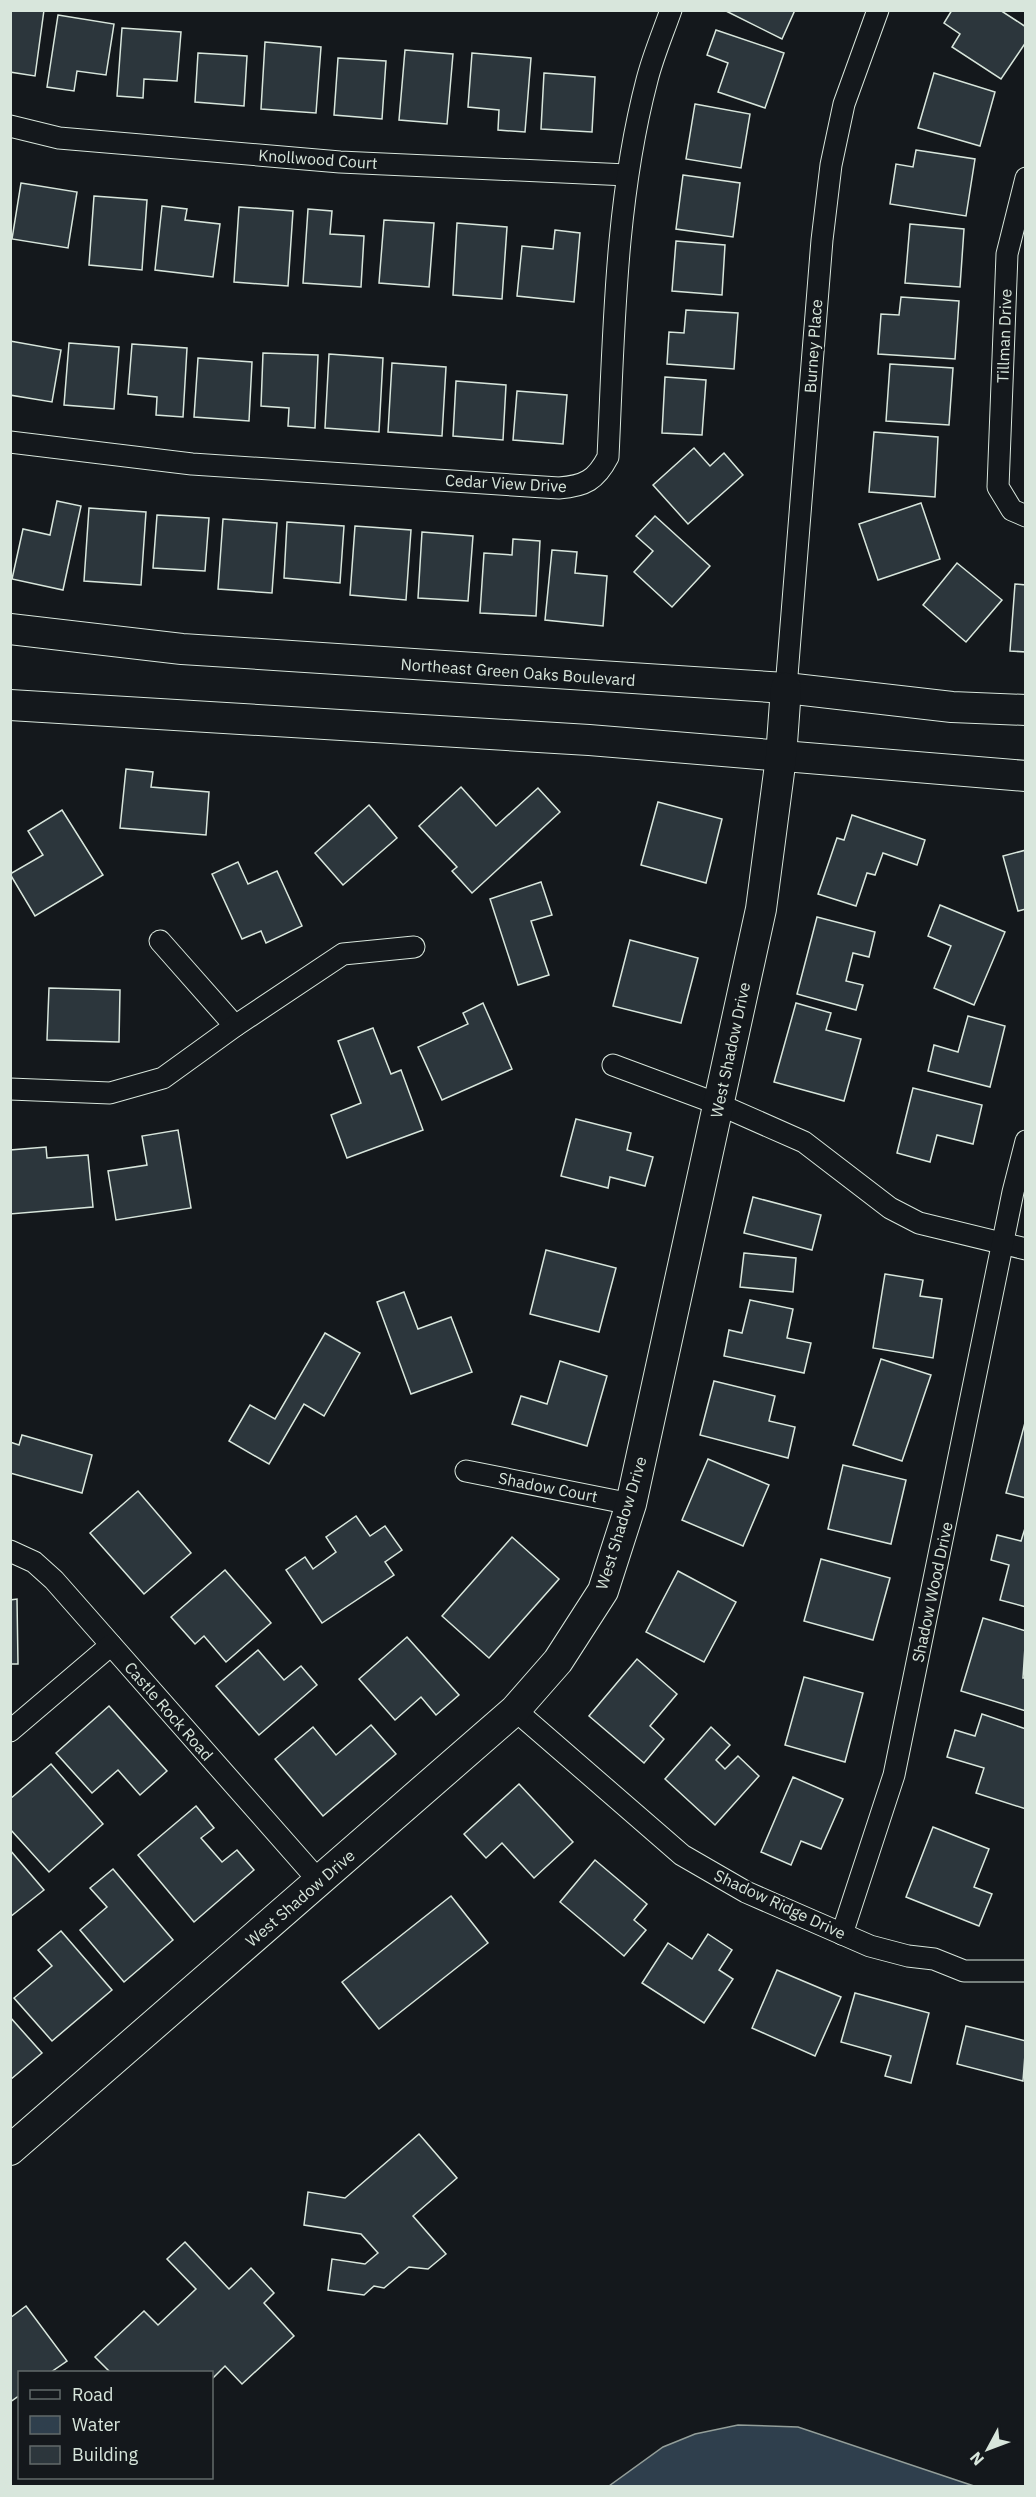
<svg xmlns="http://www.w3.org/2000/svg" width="1036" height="2497" font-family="'IBM Plex Sans',sans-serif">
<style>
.water{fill:#2f3f4d;stroke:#939e99;stroke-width:1.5}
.building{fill:#2c363c;stroke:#d8e6dc;stroke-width:1.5}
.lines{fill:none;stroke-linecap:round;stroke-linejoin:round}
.street-casing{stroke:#d8e6dc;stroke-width:23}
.secondary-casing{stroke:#d8e6dc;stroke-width:32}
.street{stroke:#14181c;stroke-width:21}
.secondary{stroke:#14181c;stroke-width:30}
.labels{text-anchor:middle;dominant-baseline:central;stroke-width:4.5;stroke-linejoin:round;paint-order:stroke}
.street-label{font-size:16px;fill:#d8e6dc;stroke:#14181c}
</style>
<rect width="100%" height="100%" fill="#14181c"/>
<polygon class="water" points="738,2425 798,2427 974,2486 609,2486 663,2447 695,2434"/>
<g class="building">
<polygon points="10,10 44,10 35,76 10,72"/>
<polygon points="724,10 795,10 782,39"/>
<polygon points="952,10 1000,10 1026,27 1026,42 1001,79 952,47 960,34 944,23"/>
<polygon points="58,15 114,24 106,75 77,71 74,91 47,87"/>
<polygon points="122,28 181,32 177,81 144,79 143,98 117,96"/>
<polygon points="716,30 784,53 765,108 718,92 728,63 707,55"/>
<polygon points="265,42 321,47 316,113 261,109"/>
<polygon points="405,50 453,54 447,124 399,120"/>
<polygon points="198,53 247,56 244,106 195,102"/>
<polygon points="472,53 531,58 525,132 498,130 499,110 468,107"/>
<polygon points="338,58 386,61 382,119 334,115"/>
<polygon points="544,73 595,77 592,132 541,129"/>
<polygon points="934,73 995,92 980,146 918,128"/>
<polygon points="695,104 750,114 741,168 686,159"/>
<polygon points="916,150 975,159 966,216 890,204 896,164 913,167"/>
<polygon points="683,175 740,183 733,237 676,229"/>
<polygon points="21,183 77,192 68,248 12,239"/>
<polygon points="94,196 147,200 142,270 89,265"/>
<polygon points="162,206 187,209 185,220 220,224 213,277 155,270"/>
<polygon points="239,207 293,211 288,286 234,282"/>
<polygon points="308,209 332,211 330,234 364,236 361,287 303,283"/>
<polygon points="384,220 434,223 429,287 379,283"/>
<polygon points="457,223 507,227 502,299 453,295"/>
<polygon points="910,224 964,229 960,287 905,283"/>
<polygon points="555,230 580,233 574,302 517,296 522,246 553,249"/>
<polygon points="676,241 725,245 722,295 672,291"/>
<polygon points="901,297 959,301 955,359 878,354 881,314 899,315"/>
<polygon points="686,310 738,313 734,369 667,364 669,332 684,333"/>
<polygon points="10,341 61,350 52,402 10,395"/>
<polygon points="69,343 119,347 114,409 64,405"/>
<polygon points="132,344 187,348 183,417 156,415 157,397 128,394"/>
<polygon points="263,353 318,355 315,428 288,426 289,408 261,406"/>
<polygon points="329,354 383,358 379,432 325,428"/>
<polygon points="198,358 252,362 249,421 194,417"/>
<polygon points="392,363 446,367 442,436 388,432"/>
<polygon points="890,364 953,368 949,425 886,421"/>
<polygon points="665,377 706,380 702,435 662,433"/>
<polygon points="456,381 506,385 503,440 453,436"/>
<polygon points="517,391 567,395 563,444 513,440"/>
<polygon points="874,432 938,437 935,497 869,492"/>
<polygon points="694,448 710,466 724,453 743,475 688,524 653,485"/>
<polygon points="57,501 81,506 63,590 12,579 23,529 50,535"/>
<polygon points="921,503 940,559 878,580 859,524"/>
<polygon points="89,508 146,512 141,585 84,581"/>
<polygon points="157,515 209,518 205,571 153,568"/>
<polygon points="655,516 710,566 672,607 634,572 653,551 636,536"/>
<polygon points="223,519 277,523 272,593 218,589"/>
<polygon points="287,522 344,526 340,583 284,578"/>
<polygon points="355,526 411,530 406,600 350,595"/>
<polygon points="422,532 473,536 468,601 418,598"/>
<polygon points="513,539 540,541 536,616 480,613 484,553 512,555"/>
<polygon points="552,550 577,552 575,573 607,576 603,626 545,620"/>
<polygon points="957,563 1002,600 966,642 923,605"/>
<polygon points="1015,584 1026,585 1026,652 1010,651"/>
<polygon points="126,769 153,772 151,787 209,792 206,835 120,828"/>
<polygon points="461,787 496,826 538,788 560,812 472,893 452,871 457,867 419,826"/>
<polygon points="658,802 722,819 706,883 641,865"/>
<polygon points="369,805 397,838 343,885 315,853"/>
<polygon points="62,810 103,875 35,916 10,874 43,855 28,831"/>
<polygon points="852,815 925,840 917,865 883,853 875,875 867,873 856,906 818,894 837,838 844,840"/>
<polygon points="1026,850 1026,909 1018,911 1003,856"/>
<polygon points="238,862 248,884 277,871 302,926 266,943 261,931 242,939 212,874"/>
<polygon points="541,882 552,915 531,921 549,975 518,985 490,899"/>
<polygon points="940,905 1005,932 974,1005 934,988 951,946 928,936"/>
<polygon points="817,917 875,932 869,957 853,953 846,981 863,985 856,1010 797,994"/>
<polygon points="630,940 698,958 681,1023 613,1006"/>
<polygon points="49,988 120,990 119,1042 47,1040"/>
<polygon points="483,1003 512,1069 442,1100 418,1047 468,1024 463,1013"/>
<polygon points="796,1003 831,1013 826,1030 861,1039 844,1101 774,1082"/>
<polygon points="968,1016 1005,1026 990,1087 928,1071 934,1045 958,1052"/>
<polygon points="373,1028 391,1074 401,1070 423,1130 347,1158 331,1115 361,1103 338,1041"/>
<polygon points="913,1088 982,1105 973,1144 937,1135 930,1162 897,1153"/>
<polygon points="576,1119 631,1133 627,1150 653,1157 645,1186 610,1177 608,1188 561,1176"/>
<polygon points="178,1130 191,1208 116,1220 108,1171 147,1165 142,1136"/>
<polygon points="46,1147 47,1158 88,1155 93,1207 10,1214 10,1150"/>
<polygon points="753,1197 821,1215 812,1250 744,1233"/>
<polygon points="546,1250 616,1268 599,1332 530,1314"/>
<polygon points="744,1253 796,1258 793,1292 740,1287"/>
<polygon points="885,1274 923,1280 920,1296 942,1299 933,1358 873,1348"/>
<polygon points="404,1292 418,1329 451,1317 472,1372 411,1394 377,1302"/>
<polygon points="750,1300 793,1309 787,1338 811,1343 804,1373 724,1356 729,1330 742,1333"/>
<polygon points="325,1333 360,1353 324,1416 304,1404 269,1464 229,1441 250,1405 275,1419"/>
<polygon points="881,1359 931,1375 902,1461 853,1445"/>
<polygon points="560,1361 607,1376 587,1446 512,1424 521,1396 547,1404"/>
<polygon points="714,1381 775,1396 769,1421 795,1427 788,1458 700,1435"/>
<polygon points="1026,1419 1026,1498 1006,1493"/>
<polygon points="22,1435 92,1455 82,1493 10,1473 10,1442 19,1445"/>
<polygon points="708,1459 769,1485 743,1546 682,1520"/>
<polygon points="843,1465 906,1480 891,1544 828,1529"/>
<polygon points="138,1491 191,1553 144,1594 90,1533"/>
<polygon points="356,1516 370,1536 385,1526 402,1550 385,1562 394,1575 322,1623 286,1570 305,1557 313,1569 336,1552 326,1537"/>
<polygon points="1026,1525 1026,1607 1000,1600 1009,1565 991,1560 997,1535 1021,1541"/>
<polygon points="512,1537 559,1579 489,1658 442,1616"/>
<polygon points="821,1559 890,1578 873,1640 804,1621"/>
<polygon points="225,1570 271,1623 226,1662 204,1636 195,1644 171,1617"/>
<polygon points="678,1571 736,1602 704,1662 646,1632"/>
<polygon points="17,1599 18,1664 10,1664 10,1600"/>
<polygon points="983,1618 1026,1631 1023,1678 1026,1678 1026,1711 961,1691"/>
<polygon points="407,1637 459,1695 436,1715 421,1697 395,1720 359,1679"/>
<polygon points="258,1650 284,1680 301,1666 317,1685 259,1735 216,1686"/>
<polygon points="637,1659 677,1694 650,1726 664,1739 644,1763 589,1716"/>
<polygon points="804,1677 863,1693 845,1762 785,1745"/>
<polygon points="109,1706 167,1771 140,1795 118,1770 92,1793 56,1753"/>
<polygon points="982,1714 1026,1729 1026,1809 976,1793 984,1768 947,1757 955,1730 975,1736"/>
<polygon points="371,1725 396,1754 323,1816 275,1759 313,1727 336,1755"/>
<polygon points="711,1727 730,1745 716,1760 725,1769 738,1756 759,1776 715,1825 665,1779"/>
<polygon points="51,1764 103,1824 49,1872 10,1829 10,1799"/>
<polygon points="793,1777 843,1799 821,1849 801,1841 791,1865 761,1852"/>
<polygon points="519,1784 573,1842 534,1878 502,1843 486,1858 464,1834"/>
<polygon points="196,1806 214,1828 201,1838 222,1862 237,1850 254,1870 194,1922 138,1855"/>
<polygon points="933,1827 989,1849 974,1887 992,1894 979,1926 906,1897"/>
<polygon points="10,1850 44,1890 10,1917"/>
<polygon points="595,1860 647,1904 634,1920 646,1930 624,1956 560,1902"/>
<polygon points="113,1869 173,1940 124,1982 80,1930 107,1907 90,1888"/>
<polygon points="451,1896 488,1943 379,2029 342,1982"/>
<polygon points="61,1931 112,1990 52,2041 14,1998 52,1966 38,1950"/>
<polygon points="708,1934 732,1950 719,1970 733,1979 704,2023 642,1983 668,1943 692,1959"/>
<polygon points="777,1970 841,1997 815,2056 752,2028"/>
<polygon points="855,1993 929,2013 911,2083 885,2076 891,2056 841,2042"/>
<polygon points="10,2017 42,2053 10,2080"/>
<polygon points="966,2026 1026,2041 1023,2081 957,2064"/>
<polygon points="419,2134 457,2178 413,2216 446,2254 428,2269 409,2267 384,2288 374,2286 364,2295 328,2290 332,2259 365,2264 378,2253 361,2234 304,2225 308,2192 345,2198"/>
<polygon points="185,2242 229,2289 251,2268 274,2293 264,2303 294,2336 242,2384 225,2366 212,2379 212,2372 110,2372 95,2357 144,2311 158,2325 196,2289 167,2259"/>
<polygon points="26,2306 67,2361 51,2372 20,2372 20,2395 10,2402 10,2318"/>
</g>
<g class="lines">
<defs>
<g id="street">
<polyline points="10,126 59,138 340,162 627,175"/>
<polyline points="1026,178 1007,254 998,487 1012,510 1026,516"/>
<path d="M 10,442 L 192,464 L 559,488 C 585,486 596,480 608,457 C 614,331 615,202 647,80 C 653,56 663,33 671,10"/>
<polyline points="786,688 822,240 831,165 844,104 878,10"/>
<polyline points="160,941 235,1026"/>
<polyline points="613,1065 718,1104 804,1142 890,1208 919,1223 1026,1249"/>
<polyline points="10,1089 110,1093 163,1078 235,1026 343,954 414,947"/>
<polyline points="466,1471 631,1504"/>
<polyline points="10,1551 34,1562 54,1580 319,1881"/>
<polyline points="515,1710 682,1855 746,1892 870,1946 908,1956 934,1959 964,1971 1026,1971"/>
<polyline points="10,1731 111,1645"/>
<polyline points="842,1934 894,1775 1013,1192 1026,1141"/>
</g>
<g id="secondary">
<polyline points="10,629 182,649 786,688 952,707 1026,710"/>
<polyline points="10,705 589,740 1026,776"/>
<polyline points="10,2150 515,1710 558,1661 603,1591 631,1504 761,909 781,757 786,688"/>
</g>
</defs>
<use href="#street" class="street-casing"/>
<use href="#secondary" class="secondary-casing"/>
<use href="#street" class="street"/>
<use href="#secondary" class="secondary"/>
</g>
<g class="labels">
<g class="street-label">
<text transform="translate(318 159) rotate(4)">Knollwood Court</text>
<text transform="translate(1004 336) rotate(-88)">Tillman Drive</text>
<text transform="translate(813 346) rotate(-86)">Burney Place</text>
<text transform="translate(506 483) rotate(3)">Cedar View Drive</text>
<text transform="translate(518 672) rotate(4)">Northeast Green Oaks Boulevard</text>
<text transform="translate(730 1050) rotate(-78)">West Shadow Drive</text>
<text transform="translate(548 1487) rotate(11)">Shadow Court</text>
<text transform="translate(621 1523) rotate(-73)">West Shadow Drive</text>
<text transform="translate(932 1592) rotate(-78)">Shadow Wood Drive</text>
<text transform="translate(169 1711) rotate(49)">Castle Rock Road</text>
<text transform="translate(300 1898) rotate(-41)">West Shadow Drive</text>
<text transform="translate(780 1904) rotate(25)">Shadow Ridge Drive</text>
</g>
</g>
<rect width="1036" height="2497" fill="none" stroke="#d8e6dc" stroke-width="24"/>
<rect x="18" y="2371" width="195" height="108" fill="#14181c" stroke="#626a69" stroke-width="1.5"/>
<rect x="30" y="2390" width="30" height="9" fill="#14181c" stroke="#626a69" stroke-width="1.5"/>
<text x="72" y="2401" font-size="18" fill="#d8e6dc">Road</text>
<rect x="30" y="2416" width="30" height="18" fill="#2f3f4d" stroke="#626a69" stroke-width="1.5"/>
<text x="72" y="2431" font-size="18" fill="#d8e6dc">Water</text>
<rect x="30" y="2446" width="30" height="18" fill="#2c363c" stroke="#626a69" stroke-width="1.5"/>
<text x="72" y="2461" font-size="18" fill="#d8e6dc">Building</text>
<g transform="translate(988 2449) rotate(229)" stroke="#14181c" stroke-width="4.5" paint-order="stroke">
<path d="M0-4.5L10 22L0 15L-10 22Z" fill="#d8e6dc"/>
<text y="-9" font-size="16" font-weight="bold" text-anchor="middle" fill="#d8e6dc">N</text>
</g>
</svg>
